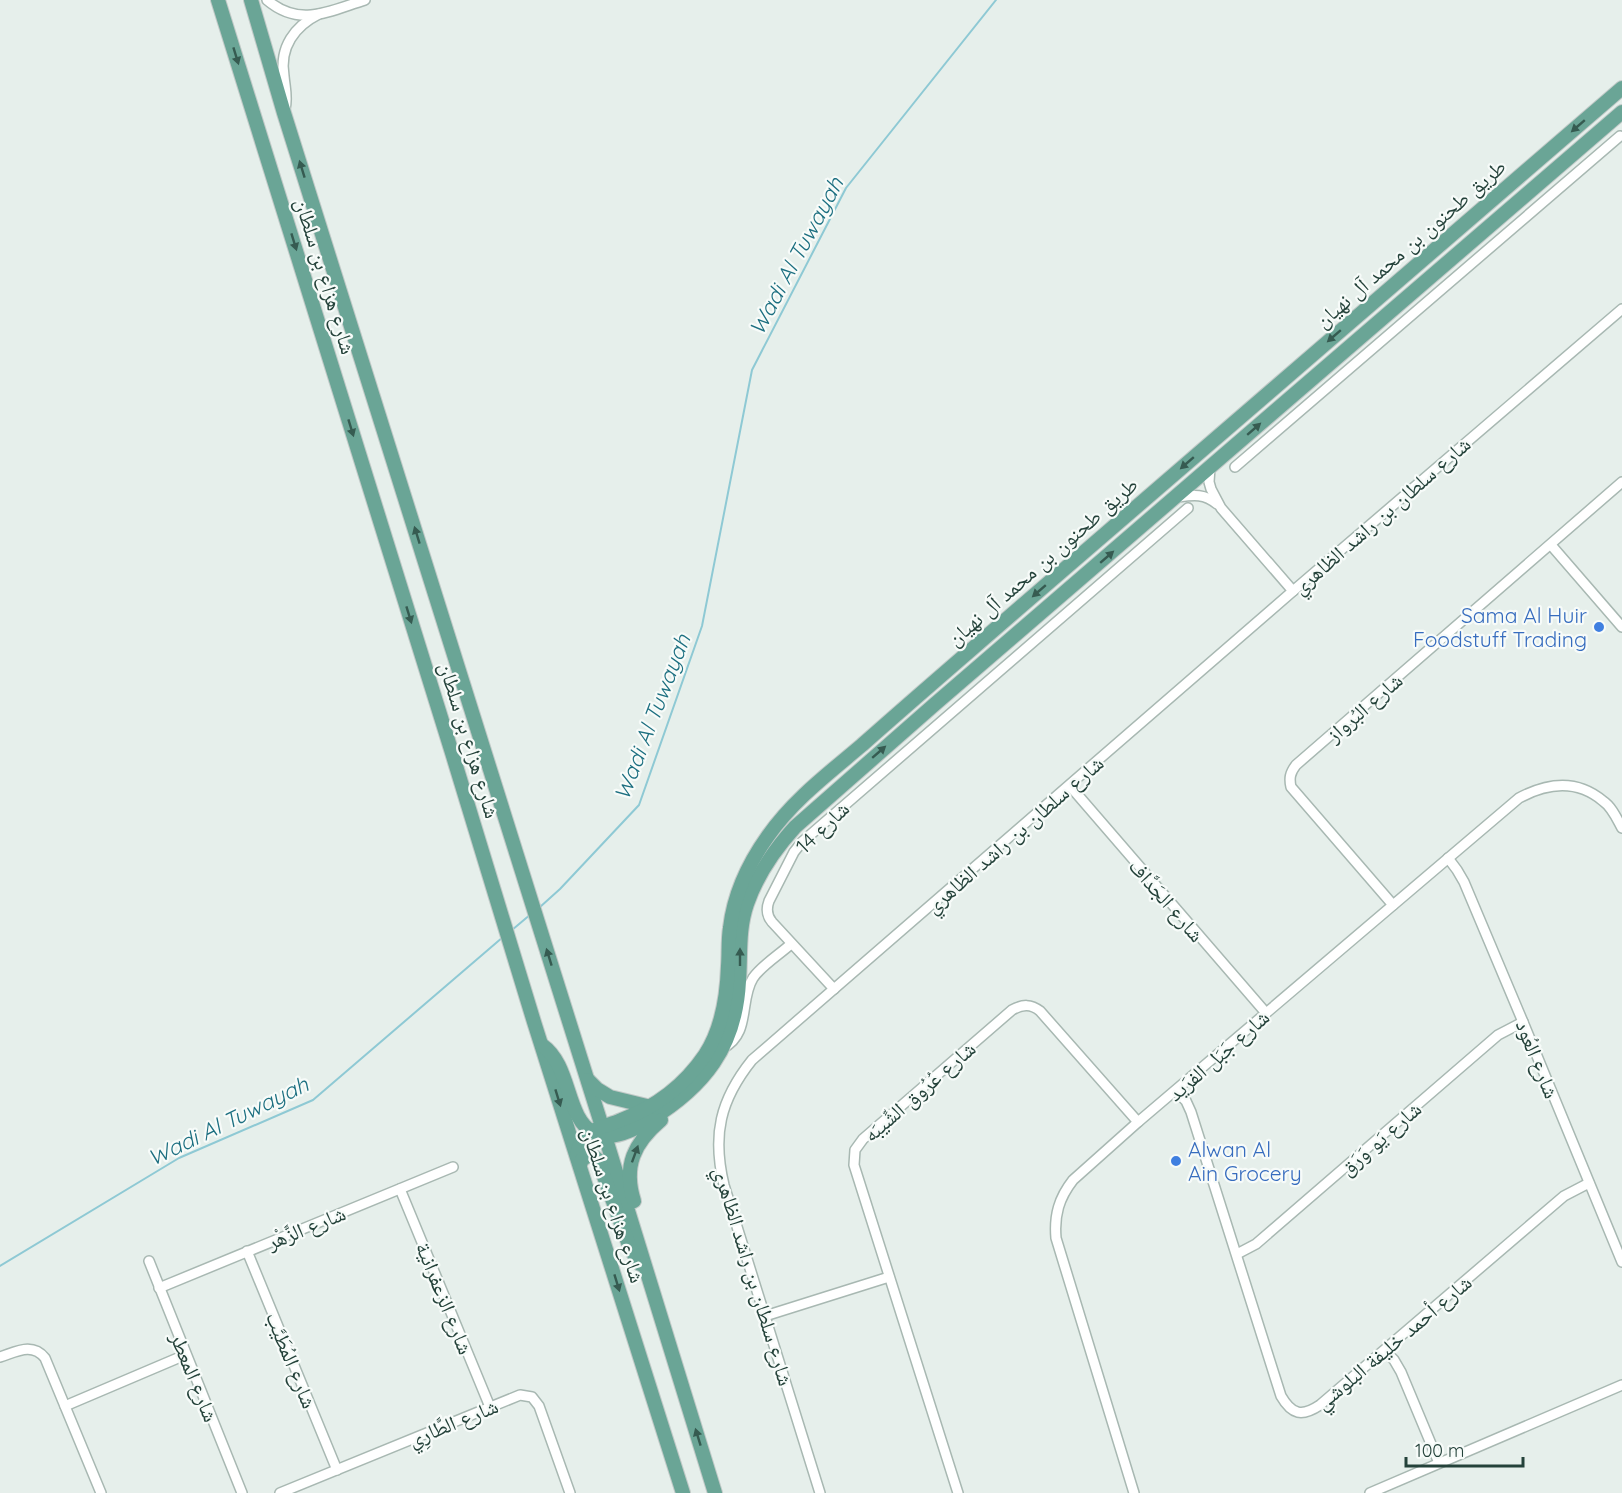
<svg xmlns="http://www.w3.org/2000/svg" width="1622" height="1493" font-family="Quicksand,'Noto Naskh Arabic',sans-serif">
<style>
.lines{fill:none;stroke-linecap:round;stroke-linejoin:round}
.stream{stroke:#8ec9d4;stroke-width:2}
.street-casing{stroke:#a8b8b2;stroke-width:12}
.primary-casing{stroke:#c2cac8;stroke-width:16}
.street{stroke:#fff;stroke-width:9}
.primary{stroke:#6aa596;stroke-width:14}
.oneway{fill:#365b51}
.shop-dot{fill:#3f7fe0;stroke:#f7fbf9;stroke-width:2}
.labels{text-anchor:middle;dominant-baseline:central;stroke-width:4.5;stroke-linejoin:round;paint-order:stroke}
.street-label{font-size:21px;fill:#24423a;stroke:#f7fbf9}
.shop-label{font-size:21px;fill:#366cbe;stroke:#f7fbf9;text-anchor:end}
.water-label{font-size:22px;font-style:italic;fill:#1c6f80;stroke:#f7fbf9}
</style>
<rect width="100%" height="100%" fill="#e6efeb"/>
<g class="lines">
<g class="stream">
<polyline points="540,907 560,889 639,805 702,626 752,370 846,188 996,0"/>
<polyline points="512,930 531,914"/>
<polyline points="0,1266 179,1158 313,1100 503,937"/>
</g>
<defs>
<g id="street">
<path d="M 267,0 C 300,28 329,11 365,0"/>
<path d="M 285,109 C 288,97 285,88 284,76 C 279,47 295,26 319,14"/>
<polyline points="1210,467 1209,482 1211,489 1221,508 1293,591"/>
<polyline points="1235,467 1620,136"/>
<path d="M 1177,497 C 1193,495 1204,493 1217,504"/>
<polyline points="1551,545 1622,627"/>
<polyline points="1070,786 1266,1013"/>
<polyline points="1448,858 1457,870 1464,882 1523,1022 1622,1262"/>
<path d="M 1393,905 L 1291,787 C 1289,778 1290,773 1296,765 L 1622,482"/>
<path d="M 834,989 L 772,922 C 767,916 766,909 769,901 L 794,852 L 802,842 L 1188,508"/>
<path d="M 723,1048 C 751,1034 739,1000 753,978 C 761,966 780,954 791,944"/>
<path d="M 1176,1091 L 1186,1101 L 1191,1112 L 1281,1396 C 1292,1415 1302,1417 1320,1405 L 1564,1196 L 1589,1183"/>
<polyline points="400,1189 490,1407"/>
<polyline points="247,1251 337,1470"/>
<polyline points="1237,1254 1256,1244 1498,1035 1523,1022"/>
<polyline points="149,1261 242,1493"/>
<polyline points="159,1288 453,1167"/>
<polyline points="765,1316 889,1277"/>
<polyline points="1385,1351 1394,1360 1401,1372 1439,1463"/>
<path d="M 0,1357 C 16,1352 32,1342 45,1358 L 101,1493"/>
<polyline points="65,1406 185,1355"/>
<polyline points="280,1493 520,1395 532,1397 539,1406 570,1493"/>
<path d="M 820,1493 L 724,1185 C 712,1135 720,1100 752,1060 L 1293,591 L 1622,309"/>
<path d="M 958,1493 L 854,1165 L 855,1150 L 863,1139 L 1012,1010 C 1023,1004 1031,1004 1040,1011 L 1138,1122"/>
<path d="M 1134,1493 L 1056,1238 C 1054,1215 1059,1198 1073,1180 L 1138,1122 L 1519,798 C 1547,783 1577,779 1603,801 C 1612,807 1617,819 1622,828"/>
<polyline points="1370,1493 1622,1385"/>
</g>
<g id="primary">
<polyline points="218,0 453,756 534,1022 683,1493"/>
<polyline points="251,0 284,113 605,1136 715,1493"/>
<path d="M 542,1045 C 572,1066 565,1118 594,1133 C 610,1142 636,1129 650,1120 C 704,1087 736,1047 739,981 C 741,955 738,930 747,904 C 757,875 774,850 795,827 L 935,704 L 1622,112"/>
<polyline points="588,1080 597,1089 610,1097 651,1107"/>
<path d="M 577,1156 C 578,1148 580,1141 586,1135 C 595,1127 611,1125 621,1120 C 656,1107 684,1086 705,1055 C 722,1029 727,997 728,966 C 729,953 728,940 730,928 C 734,893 748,864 768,836 C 793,800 829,773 862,745 C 916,697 971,650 1025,603 C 1224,431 1423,260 1622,88"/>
<path d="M 580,1165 C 582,1156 591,1153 598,1160 L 630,1248 L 640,1264"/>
<path d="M 634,1201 C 623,1166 634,1143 661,1120"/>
</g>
</defs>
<use href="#street" class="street-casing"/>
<use href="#primary" class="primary-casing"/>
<use href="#street" class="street"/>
<use href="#primary" class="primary"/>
</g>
<defs><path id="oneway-solid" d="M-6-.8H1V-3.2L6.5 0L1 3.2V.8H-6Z" transform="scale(1.5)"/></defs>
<g class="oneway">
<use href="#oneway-solid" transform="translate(236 56) rotate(73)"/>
<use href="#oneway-solid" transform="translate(1578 126) rotate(139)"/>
<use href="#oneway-solid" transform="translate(302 169) rotate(-107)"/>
<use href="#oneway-solid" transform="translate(294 242) rotate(73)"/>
<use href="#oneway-solid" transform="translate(1334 336) rotate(139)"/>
<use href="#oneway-solid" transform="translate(351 428) rotate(73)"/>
<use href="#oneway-solid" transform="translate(1254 429) rotate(-41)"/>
<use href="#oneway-solid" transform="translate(1187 463) rotate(139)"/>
<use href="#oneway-solid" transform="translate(417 535) rotate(-107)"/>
<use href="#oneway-solid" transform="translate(1107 557) rotate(-41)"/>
<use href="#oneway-solid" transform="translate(1039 591) rotate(139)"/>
<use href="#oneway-solid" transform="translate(409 615) rotate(73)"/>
<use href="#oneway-solid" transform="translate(879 752) rotate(-41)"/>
<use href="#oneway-solid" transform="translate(549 957) rotate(-107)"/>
<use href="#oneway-solid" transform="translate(740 957) rotate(-90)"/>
<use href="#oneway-solid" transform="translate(558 1098) rotate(73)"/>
<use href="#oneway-solid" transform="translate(635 1154) rotate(-70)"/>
<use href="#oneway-solid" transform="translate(617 1283) rotate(73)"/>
<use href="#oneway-solid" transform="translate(698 1437) rotate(-107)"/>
</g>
<g class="shop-dot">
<circle cx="1599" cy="627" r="6"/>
<circle cx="1176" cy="1161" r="6"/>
</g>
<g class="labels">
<g class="street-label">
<text transform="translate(1410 243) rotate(-41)">طريق طحنون بن محمد آل نهيان</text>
<text transform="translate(326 276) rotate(73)">شارع هزاع بن سلطان</text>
<text transform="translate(1381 515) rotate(-41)">شارع سلطان بن راشد الظاهري</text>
<text transform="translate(1042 561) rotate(-41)">طريق طحنون بن محمد آل نهيان</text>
<text transform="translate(1364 707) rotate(-41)">شارع البُرواز</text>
<text transform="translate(470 740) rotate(73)">شارع هزاع بن سلطان</text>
<text transform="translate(822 827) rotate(-44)">شارع 14</text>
<text transform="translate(1014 834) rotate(-41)">شارع سلطان بن راشد الظاهري</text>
<text transform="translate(1167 900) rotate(49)">شارع الجَدَّاف</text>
<text transform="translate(1218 1055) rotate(-41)">شارع جَبَل الفرَيد</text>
<text transform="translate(1538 1059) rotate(68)">شارع العُود</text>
<text transform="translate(919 1091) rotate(-41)">شارع عُرُوق الشِّيبَه</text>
<text transform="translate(1380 1138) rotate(-41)">شارع يَو وَرَق</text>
<text transform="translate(614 1205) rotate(72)">شارع هزاع بن سلطان</text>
<text transform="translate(306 1227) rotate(-22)">شارع الزَّهْر</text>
<text transform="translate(754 1276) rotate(73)">شارع سلطان بن راشد الظاهري</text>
<text transform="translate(445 1298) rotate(68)">شارع الزعفرانية</text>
<text transform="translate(1393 1342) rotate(-40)">شارع أحمد خليفة البلوشي</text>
<text transform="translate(292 1360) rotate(68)">شارع المُطَيَّب</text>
<text transform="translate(195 1377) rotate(68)">شارع المعطر</text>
<text transform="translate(453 1422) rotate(-22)">شارع الطَّارِي</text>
</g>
<g class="shop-label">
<text x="1587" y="615">Sama Al Huir<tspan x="1587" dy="24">Foodstuff Trading</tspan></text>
<text x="1188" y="1149" text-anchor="start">Alwan Al<tspan x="1188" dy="24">Ain Grocery</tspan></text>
</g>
<g class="water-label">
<text transform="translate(796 256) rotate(-62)">Wadi Al Tuwayah</text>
<text transform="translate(652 717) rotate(-69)">Wadi Al Tuwayah</text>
<text transform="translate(228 1121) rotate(-26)">Wadi Al Tuwayah</text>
</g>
</g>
<path d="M1406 1457v9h117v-9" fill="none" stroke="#24423a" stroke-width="3"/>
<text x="1415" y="1457" font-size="18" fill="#24423a" stroke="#f7fbf9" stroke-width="4.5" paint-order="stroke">100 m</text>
</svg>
